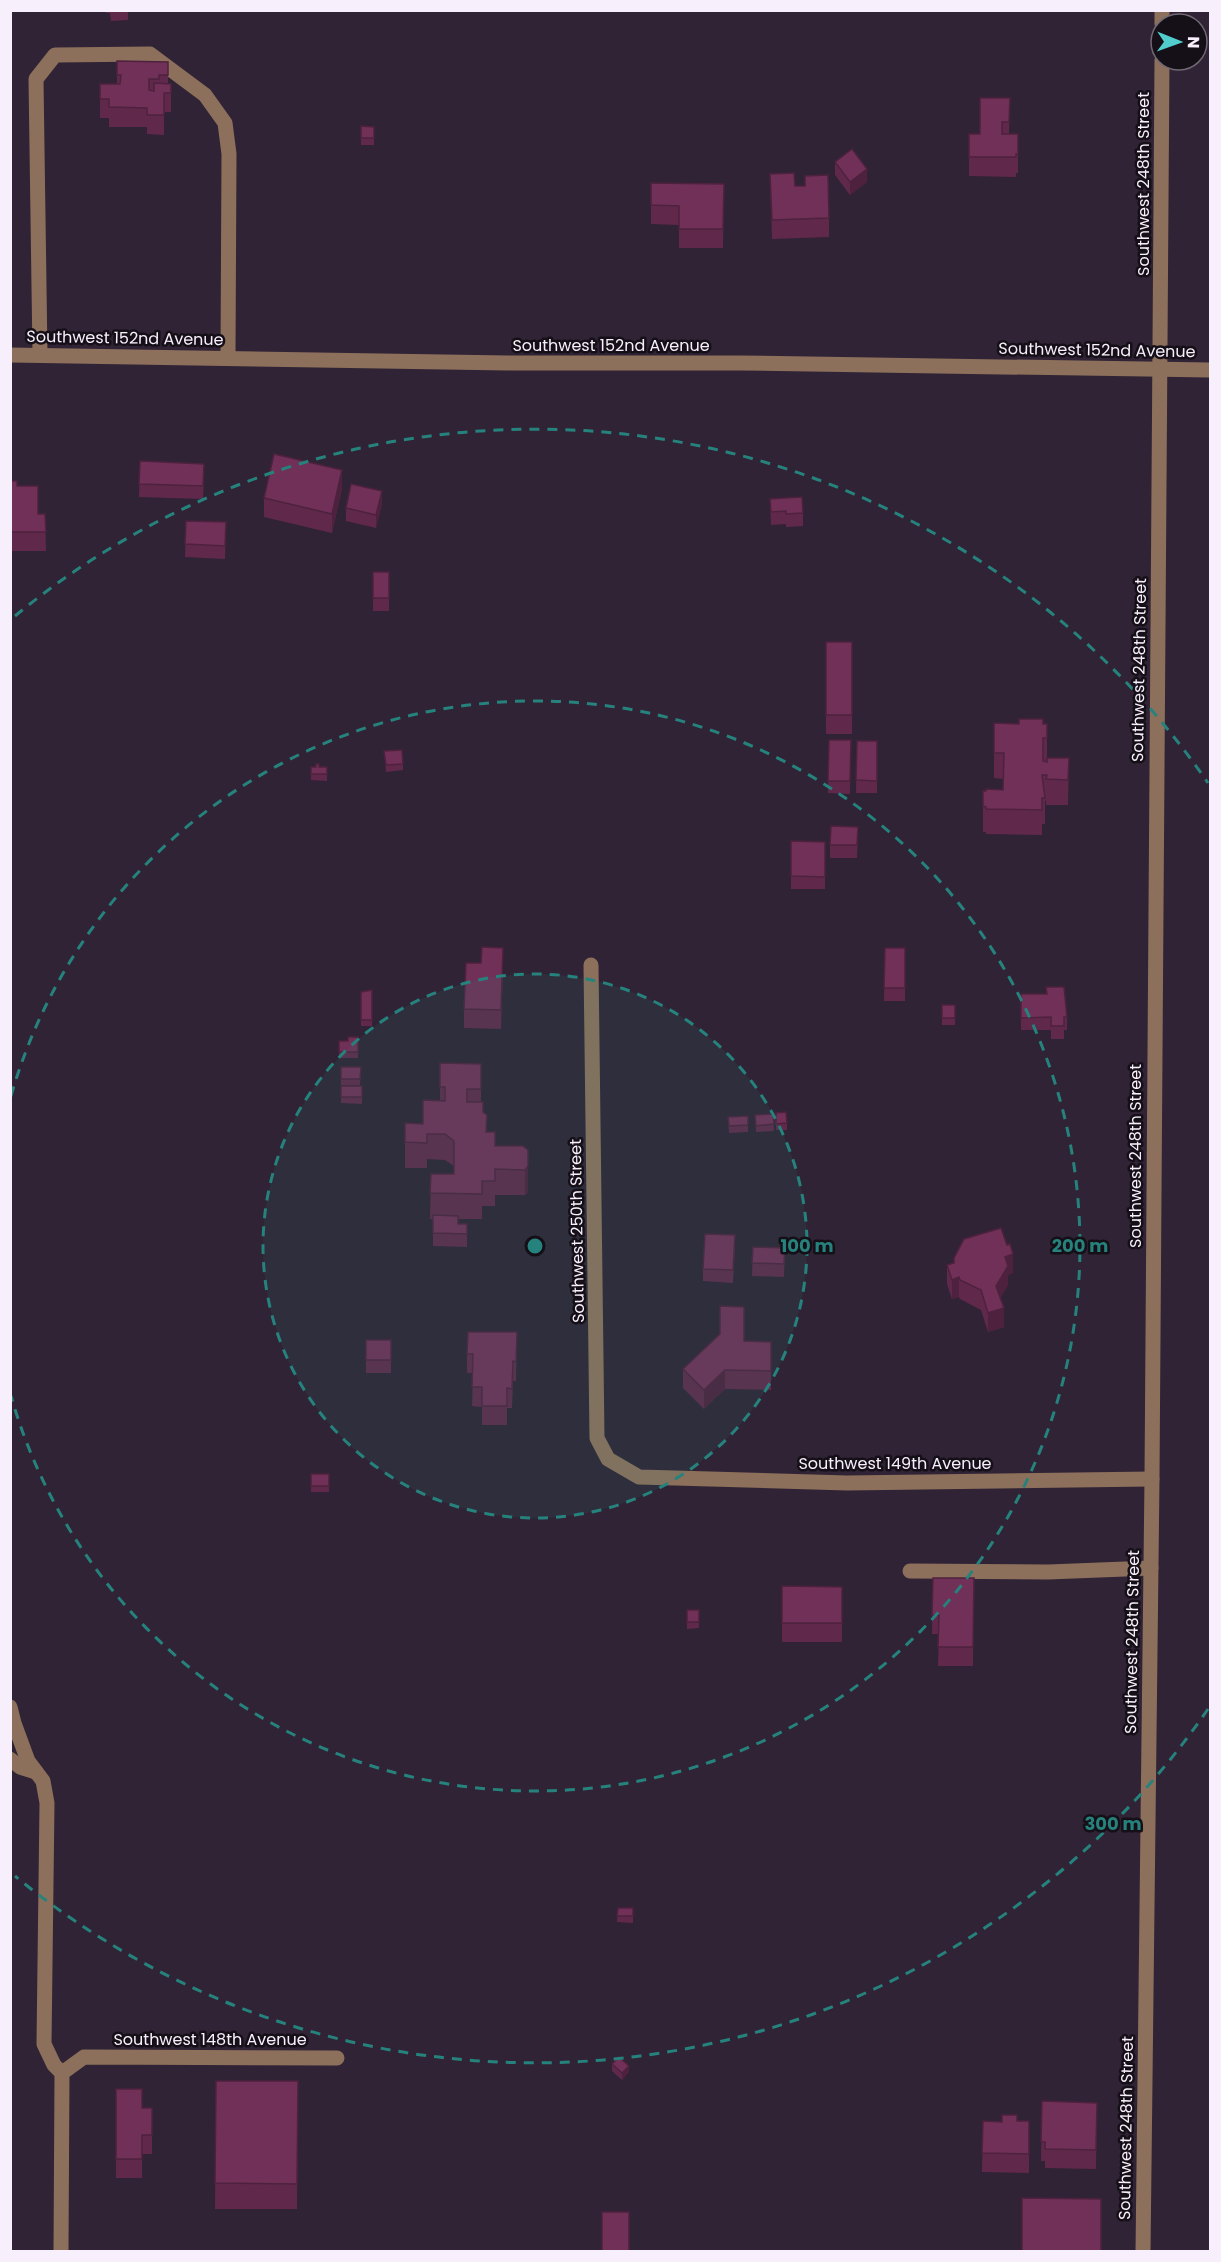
<svg xmlns="http://www.w3.org/2000/svg" width="1221" height="2262" font-family="Poppins,sans-serif">
<style>
.lines{fill:none;stroke-linecap:round;stroke-linejoin:round}
.minor{stroke:#8c705b;stroke-width:15}
.wall{fill:#60294c}
.shaded-wall{fill:#4e223e}
.building{fill:#703058;stroke:#4e223e;stroke-width:1.5}
.ring{fill:none;stroke:#26827c;stroke-width:3;stroke-dasharray:10 8}
.labels{text-anchor:middle;dominant-baseline:central;stroke-width:5;stroke-linejoin:round;paint-order:stroke}
.street-label{font-size:16px;fill:#f8effc;stroke:#150f17}
.centre{fill:#26827c;stroke:#150f17;stroke-width:3}
.ring-label{font-size:18px;text-anchor:middle;font-weight:bold;fill:#26827c;stroke:#150f17;stroke-width:5;stroke-linejoin:round;paint-order:stroke}
</style>
<rect width="100%" height="100%" fill="#302335"/>
<g class="lines">
<g class="minor">
<polyline points="1162,24 1162,10"/>
<polyline points="10,355 508,363 740,363 1210,370"/>
<polyline points="40,355 36,79 55,55 150,54 205,95 225,123 229,154 228,357"/>
<polyline points="591,965 597,1438 608,1459 639,1477 847,1483 1152,1479"/>
<polyline points="910,1571 1048,1572 1151,1568"/>
<polyline points="10,1707 14,1723 28,1761 43,1781 47,1803 44,2044 54,2065 62,2073"/>
<polyline points="10,1759 20,1767 36,1772"/>
<polyline points="61,2252 62,2073 84,2057 337,2058"/>
<polyline points="1143,2252 1152,1479 1162,60"/>
</g>
</g>
<g class="wall">
<polygon points="106,10 128,10 128,20 111,21 110,13 106,13"/>
<polygon points="117,61 168,62 168,84 171,84 171,112 164,112 164,135 147,134 147,127 109,127 109,118 100,118 100,84 117,84"/>
<polygon points="1010,98 1009,134 1018,134 1018,173 1016,173 1016,177 969,176 969,134 980,134"/>
<polygon points="361,126 374,127 374,145 361,145"/>
<polygon points="835,162 867,182 850,195 835,175"/>
<polygon points="770,174 795,186 829,218 829,237 772,239"/>
<polygon points="651,183 724,184 723,248 679,248 679,225 651,224"/>
<polygon points="140,461 204,477 203,499 139,497"/>
<polygon points="10,481 38,514 45,514 46,551 10,551"/>
<polygon points="342,489 332,533 264,517 264,498"/>
<polygon points="770,499 803,513 803,526 786,527 786,524 771,525"/>
<polygon points="382,504 376,528 346,521 346,508"/>
<polygon points="186,521 226,522 225,559 185,557"/>
<rect x="373" y="572" width="16" height="39"/>
<rect x="826" y="642" width="26" height="92"/>
<polygon points="994,723 1047,724 1047,758 1069,758 1068,805 1046,805 1046,801 1045,800 1045,824 1042,824 1042,835 986,834 986,832 983,832 983,791 1003,790 1004,779 994,778"/>
<polygon points="829,740 851,740 850,794 828,793"/>
<polygon points="857,741 877,741 877,793 856,793"/>
<polygon points="384,751 403,764 403,770 386,772"/>
<polygon points="311,767 327,767 327,781 311,780"/>
<polygon points="858,827 857,858 830,858 830,845"/>
<polygon points="791,841 825,842 825,889 791,889"/>
<polygon points="885,948 905,948 905,1001 884,1001"/>
<polygon points="503,967 501,1029 464,1028 464,1009"/>
<polygon points="372,990 372,1026 361,1026 361,992"/>
<polygon points="1021,994 1067,1017 1067,1030 1064,1030 1064,1039 1051,1039 1051,1030 1021,1030"/>
<rect x="942" y="1005" width="13" height="20"/>
<polygon points="358,1037 358,1058 339,1058 339,1041 348,1041"/>
<polygon points="440,1063 481,1064 481,1102 487,1132 495,1146 523,1146 528,1192 525,1195 495,1195 495,1206 482,1206 482,1219 458,1219 458,1224 467,1224 467,1247 433,1246 433,1219 430,1219 431,1174 454,1174 454,1166 445,1160 427,1159 427,1168 405,1168 405,1123 423,1124 440,1100"/>
<polygon points="341,1067 361,1067 360,1085 341,1085"/>
<polygon points="341,1086 362,1086 362,1104 341,1103"/>
<polygon points="776,1113 787,1123 787,1130 776,1130"/>
<polygon points="773,1114 774,1131 756,1132 755,1115"/>
<polygon points="748,1116 748,1132 729,1133 728,1117"/>
<polygon points="753,1247 785,1248 784,1277 752,1276"/>
<polygon points="735,1248 733,1283 703,1281 703,1269"/>
<polygon points="954,1263 1013,1273 1008,1275 1008,1285 1000,1298 1004,1327 988,1332 981,1310 960,1299 959,1297 952,1299 947,1284 947,1265"/>
<polygon points="517,1332 516,1381 513,1381 512,1408 507,1408 507,1425 482,1425 482,1407 472,1406 473,1373 467,1373 467,1354"/>
<rect x="366" y="1340" width="25" height="33"/>
<polygon points="744,1341 771,1342 771,1390 725,1389 704,1409 683,1388 683,1369"/>
<rect x="311" y="1474" width="18" height="18"/>
<polygon points="933,1578 974,1578 973,1666 938,1666 939,1634 932,1634"/>
<polygon points="782,1586 842,1587 842,1642 782,1642"/>
<polygon points="687,1610 699,1610 699,1628 687,1629"/>
<polygon points="618,1908 633,1908 633,1923 617,1922"/>
<polygon points="612,2064 629,2072 622,2080 612,2071"/>
<polygon points="216,2081 298,2081 297,2209 215,2209"/>
<polygon points="116,2089 142,2108 152,2108 152,2154 142,2154 142,2178 116,2178"/>
<polygon points="1042,2101 1097,2103 1096,2169 1045,2168 1045,2161 1041,2161"/>
<polygon points="983,2121 1029,2121 1029,2173 982,2172"/>
</g>
<g class="shaded-wall">
<polygon points="867,169 867,182 850,195 850,182"/>
<polygon points="342,470 342,489 332,533 332,514"/>
<polygon points="382,491 382,504 376,528 376,515"/>
<polygon points="503,948 503,967 501,1029 501,1010"/>
<polygon points="528,1166 528,1192 525,1195 525,1170"/>
<polygon points="1013,1254 1013,1273 1008,1275 1008,1285 996,1306 996,1286 1005,1257"/>
<polygon points="959,1277 959,1297 952,1299 952,1280"/>
<polygon points="1004,1308 1004,1327 988,1332 988,1313"/>
<polygon points="725,1370 725,1389 704,1409 704,1390"/>
<polygon points="629,2066 629,2072 622,2080 622,2073"/>
</g>
<g class="building">
<polygon points="117,61 168,62 168,75 159,75 159,79 149,79 149,90 154,91 154,83 171,84 171,93 164,93 164,115 147,115 147,108 109,107 109,99 100,99 100,84 120,84 121,75 117,75"/>
<polygon points="980,98 1010,98 1009,122 1002,122 1002,134 1018,134 1018,154 1016,154 1016,157 969,157 969,134 980,134"/>
<polygon points="361,126 374,127 374,138 361,138"/>
<polygon points="852,149 867,169 850,182 835,162"/>
<polygon points="794,173 795,186 805,186 805,176 828,175 829,218 772,220 770,174"/>
<polygon points="651,183 724,184 723,229 679,229 679,206 651,205"/>
<polygon points="274,454 342,470 332,514 264,498"/>
<polygon points="140,461 204,464 203,486 139,484"/>
<polygon points="10,481 17,481 17,486 38,486 38,514 45,514 46,532 10,532"/>
<polygon points="351,484 382,491 376,515 346,508"/>
<polygon points="802,497 803,513 786,514 786,511 771,512 770,499"/>
<polygon points="186,521 226,522 225,546 185,544"/>
<rect x="373" y="572" width="16" height="26"/>
<rect x="826" y="642" width="26" height="73"/>
<polygon points="1019,719 1043,719 1043,724 1047,724 1047,738 1043,738 1043,761 1047,762 1047,758 1069,758 1068,780 1046,779 1047,775 1042,775 1045,798 1042,798 1042,810 986,809 986,807 983,806 983,791 986,791 986,789 1003,790 1004,753 994,753 994,723 1019,724"/>
<polygon points="829,740 851,740 850,781 828,781"/>
<polygon points="857,741 877,741 877,781 856,780"/>
<polygon points="402,750 403,764 386,765 384,751"/>
<polygon points="316,764 319,764 319,767 327,767 327,774 311,774 311,767 316,767"/>
<polygon points="831,826 858,827 857,845 830,845"/>
<polygon points="791,841 825,842 825,877 791,876"/>
<polygon points="482,947 503,948 501,1010 464,1009 466,963 481,963"/>
<polygon points="885,948 905,948 905,988 884,988"/>
<polygon points="1046,987 1064,987 1067,1017 1064,1017 1064,1026 1051,1026 1051,1017 1021,1018 1021,994 1047,994"/>
<polygon points="372,990 372,1020 361,1020 361,992"/>
<rect x="942" y="1005" width="13" height="13"/>
<polygon points="348,1037 358,1037 358,1052 339,1052 339,1041 348,1041"/>
<polygon points="440,1063 481,1064 481,1089 467,1089 467,1102 483,1102 483,1112 487,1115 486,1132 495,1132 495,1146 523,1146 528,1150 528,1166 525,1170 495,1169 495,1181 482,1181 482,1194 430,1193 431,1174 454,1174 454,1141 445,1134 427,1134 427,1143 405,1142 405,1123 423,1124 423,1100 445,1101 445,1087 440,1087"/>
<polygon points="341,1067 361,1067 360,1079 341,1079"/>
<rect x="341" y="1086" width="21" height="11"/>
<polygon points="786,1112 787,1123 776,1124 776,1113"/>
<polygon points="773,1114 774,1124 756,1126 755,1115"/>
<polygon points="748,1116 748,1125 729,1126 728,1117"/>
<polygon points="433,1215 458,1216 458,1224 467,1224 467,1234 433,1233"/>
<polygon points="1001,1228 1007,1245 1010,1244 1013,1254 1005,1257 1008,1266 996,1286 1004,1308 988,1313 981,1290 960,1280 959,1277 952,1280 947,1265 954,1263 954,1258 964,1239"/>
<polygon points="705,1234 735,1235 733,1270 703,1269"/>
<polygon points="753,1247 785,1248 784,1264 752,1263"/>
<polygon points="720,1306 744,1307 744,1341 771,1342 771,1371 725,1370 704,1390 683,1369 720,1334"/>
<polygon points="468,1332 517,1332 516,1362 513,1361 512,1389 507,1388 507,1406 482,1406 482,1387 472,1387 473,1354 467,1354"/>
<rect x="366" y="1340" width="25" height="20"/>
<rect x="311" y="1474" width="18" height="12"/>
<polygon points="933,1578 974,1578 973,1647 938,1647 939,1615 932,1615"/>
<polygon points="782,1586 842,1587 842,1623 782,1623"/>
<rect x="687" y="1610" width="12" height="12"/>
<polygon points="618,1908 633,1908 633,1916 617,1916"/>
<polygon points="619,2057 629,2066 622,2073 612,2064"/>
<polygon points="216,2081 298,2081 297,2184 215,2183"/>
<polygon points="116,2089 142,2089 142,2108 152,2108 152,2135 142,2135 142,2159 116,2159"/>
<polygon points="1042,2101 1097,2103 1096,2150 1045,2149 1045,2142 1041,2142"/>
<polygon points="1002,2115 1017,2115 1017,2121 1029,2121 1029,2154 982,2153 983,2121 1002,2122"/>
<polygon points="1022,2198 1101,2199 1101,2252 1022,2251"/>
<rect x="602" y="2212" width="27" height="40"/>
</g>
<circle cx="535" cy="1246" r="272" fill="#26827c" fill-opacity=".12"/>
<g class="ring">
<circle cx="535" cy="1246" r="272"/>
<path d="M11 1096A545 545 0 1 1 11 1396"/>
<path d="M1208 1709A817 817 0 0 1 15 1876M15 616A817 817 0 0 1 1208 783"/>
</g>
<g class="labels">
<g class="street-label">
<text transform="translate(1143 184) rotate(-90)">Southwest 248th Street</text>
<text transform="translate(125 338) rotate(1)">Southwest 152nd Avenue</text>
<text x="611" y="345">Southwest 152nd Avenue</text>
<text transform="translate(1097 350) rotate(1)">Southwest 152nd Avenue</text>
<text transform="translate(1139 670) rotate(-89)">Southwest 248th Street</text>
<text transform="translate(1135 1156) rotate(-90)">Southwest 248th Street</text>
<text transform="translate(577 1231) rotate(-91)">Southwest 250th Street</text>
<text x="895" y="1463">Southwest 149th Avenue</text>
<text transform="translate(1132 1642) rotate(-89)">Southwest 248th Street</text>
<text x="210" y="2039">Southwest 148th Avenue</text>
<text transform="translate(1126 2128) rotate(-89)">Southwest 248th Street</text>
</g>
</g>
<circle cx="535" cy="1246" r="9" class="centre"/>
<g class="ring-label">
<text x="807" y="1252">100 m</text>
<text x="1080" y="1252">200 m</text>
<text x="1113" y="1830">300 m</text>
</g>
<rect width="1221" height="2262" fill="none" stroke="#f8effc" stroke-width="24"/>
<g transform="translate(1179 42) rotate(91)"><circle r="28" fill="#150f17" stroke="#706973" stroke-width="1.5"/>
<path d="M0-4.5L10 22L0 15L-10 22Z" fill="#52cdcd"/>
<text y="-9" font-size="16" font-weight="bold" text-anchor="middle" fill="#f8effc">N</text>
</g>
</svg>
